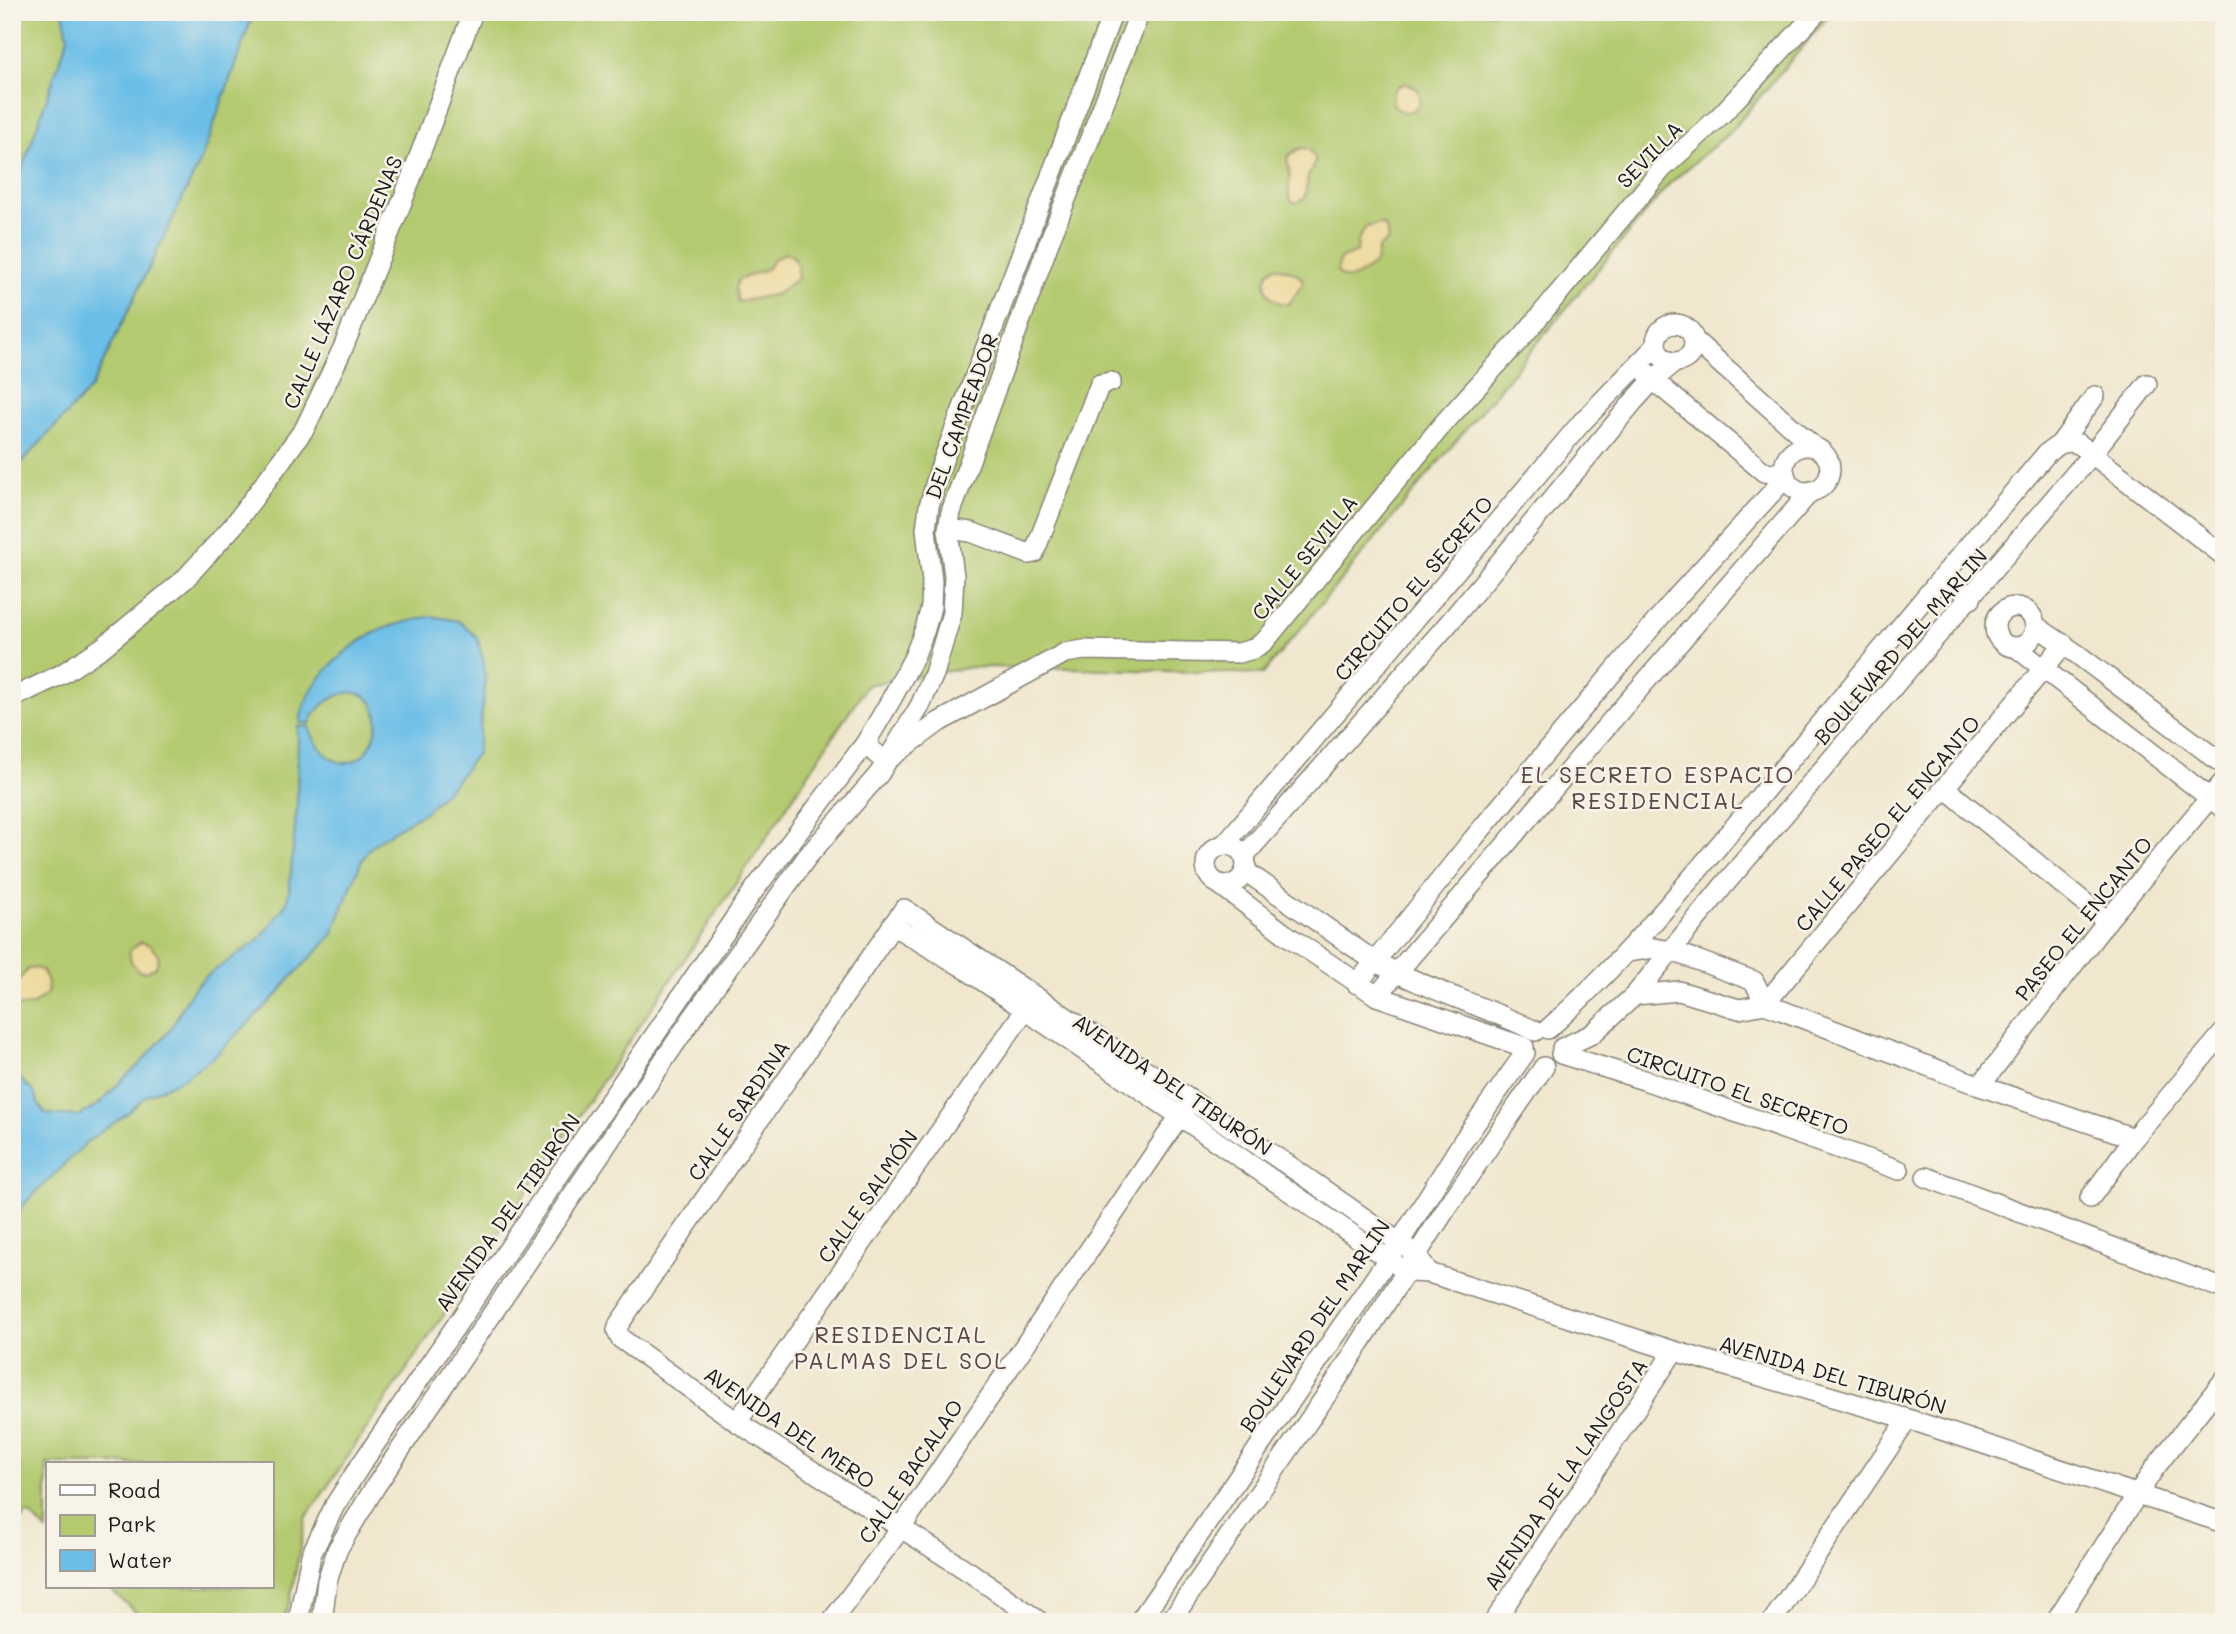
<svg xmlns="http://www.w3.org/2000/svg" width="2236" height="1634" font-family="Mali,sans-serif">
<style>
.green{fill:#b4ca6f;stroke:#687346;stroke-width:2}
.sand{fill:#eeda9e;stroke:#857b5d;stroke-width:2}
.water{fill:#6abee7;stroke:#436d82;stroke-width:2}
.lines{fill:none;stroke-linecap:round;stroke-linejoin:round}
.street-casing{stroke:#868275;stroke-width:22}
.street{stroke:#fff;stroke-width:19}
.labels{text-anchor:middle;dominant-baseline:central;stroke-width:5;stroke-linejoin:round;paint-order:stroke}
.street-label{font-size:21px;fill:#1c1c1c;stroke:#f7f3e8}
.neighbourhood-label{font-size:23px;letter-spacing:2px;fill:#5f4646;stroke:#f7f3e8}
</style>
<rect width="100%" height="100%" fill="#f7f3e8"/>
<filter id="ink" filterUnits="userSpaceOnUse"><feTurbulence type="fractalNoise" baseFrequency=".0143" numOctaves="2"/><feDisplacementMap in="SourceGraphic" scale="14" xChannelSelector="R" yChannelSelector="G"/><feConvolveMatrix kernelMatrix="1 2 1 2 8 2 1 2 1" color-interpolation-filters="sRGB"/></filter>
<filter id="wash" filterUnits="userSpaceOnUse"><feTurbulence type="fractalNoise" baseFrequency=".00686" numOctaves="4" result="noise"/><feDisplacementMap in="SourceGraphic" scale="28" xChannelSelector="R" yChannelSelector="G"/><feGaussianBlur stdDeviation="1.57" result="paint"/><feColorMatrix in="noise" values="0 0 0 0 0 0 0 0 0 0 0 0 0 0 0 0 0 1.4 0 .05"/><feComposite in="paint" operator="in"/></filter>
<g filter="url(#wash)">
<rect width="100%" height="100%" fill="#f0e7ce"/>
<polygon class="green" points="12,12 1832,12 1730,132 1669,184 1263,674 1071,668 972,667 867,685 737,882 306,1518 290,1601 282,1622 146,1622 108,1587 271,1587 271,1464 47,1464 47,1531 28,1513 12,1527"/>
<g class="sand">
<circle cx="1406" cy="98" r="14"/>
<path d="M 1301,148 L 1309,149 L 1316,160 L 1308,177 L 1305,198 L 1296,203 L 1291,201 C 1287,192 1289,188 1290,179 C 1292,162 1277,159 1301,148 Z"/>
<path d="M 1380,224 L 1386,227 L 1388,240 L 1378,249 L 1376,262 C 1365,271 1348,288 1337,271 L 1340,259 L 1357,252 L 1358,240 L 1366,227 Z"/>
<polygon points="785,253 793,256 797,266 798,278 777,294 738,302 735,289 738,280 767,269 774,259"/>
<path d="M 1274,267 C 1285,268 1299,272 1304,282 L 1289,304 C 1267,305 1257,280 1274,267 Z"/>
<polygon points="141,942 150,945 159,956 156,967 146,972 138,971 131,961 129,951"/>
<polygon points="36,968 43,971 48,983 47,994 32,1005 12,1007 12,984 19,980 28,969"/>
</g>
<g class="water">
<polygon points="63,12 254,12 201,160 91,388 12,473 12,198 68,37"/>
<path d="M 431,616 L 459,621 L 477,637 L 484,663 L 485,683 L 477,753 L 455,782 L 426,811 L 379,840 L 368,850 L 361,862 L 331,937 L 287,982 L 279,993 L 216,1055 L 184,1078 L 146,1096 L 129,1112 L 87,1142 L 23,1205 L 12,1225 L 12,1072 L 34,1092 L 39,1105 L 46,1114 L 79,1116 L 99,1104 L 123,1079 L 139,1065 L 170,1030 L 186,1000 L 196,986 L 206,976 L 259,940 L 286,904 L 289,892 L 297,805 L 298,726 L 309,727 C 317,750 340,777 364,754 C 379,739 385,705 361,694 C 342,687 314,707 310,724 L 300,722 C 306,683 341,651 374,633 C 391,624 412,621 431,616 Z"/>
</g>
</g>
<g filter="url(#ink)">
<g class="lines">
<defs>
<g id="street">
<circle cx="1675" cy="343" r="19"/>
<polyline points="1694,340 1814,447"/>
<polyline points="1646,372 1653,380 1764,472 1785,474"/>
<polyline points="2060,444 2070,442 2079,444 2224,556"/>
<circle cx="1807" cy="469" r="23"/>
<polyline points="948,529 971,532 1029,554 1034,553 1100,384 1111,382"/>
<polyline points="1945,573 1971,599"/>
<circle cx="2015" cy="627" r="20"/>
<polyline points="2036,626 2077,654 2224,765"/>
<polyline points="2017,648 2224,809"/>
<polyline points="12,698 62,674 103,647 184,580 234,525 305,428 343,348 404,197 473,12"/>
<polyline points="865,744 880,757 890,758 939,722 1065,653 1084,650 1239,653 1253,649 1265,641 1443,424 1523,336 1662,169 1721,115 1817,12"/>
<polyline points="1945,788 2107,921"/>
<polyline points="1224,845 1582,422 1656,346"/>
<circle cx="1226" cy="865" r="20"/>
<polyline points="1244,856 1448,624 1634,401 1653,380 1674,363"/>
<path d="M 1245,871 L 1374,961 C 1425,989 1482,1005 1535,1031"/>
<polyline points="1219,884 1285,934 1377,996 1524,1047"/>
<polyline points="892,925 961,966 1407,1272 1429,1273 1674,1351 1908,1419 2224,1523"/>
<polyline points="1626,952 1654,948 1672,951 1754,981 1765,1004"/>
<polyline points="1357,984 1473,839 1577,715 1676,598 1786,477"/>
<polyline points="1635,995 1679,991 1739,1009 1765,1004 1980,1086 2134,1138"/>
<polyline points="1377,996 1599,735 1811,491"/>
<polyline points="1765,1004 2064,644"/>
<path d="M 1548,1029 C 1632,954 1703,864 1775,778 C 1865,669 1956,560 2047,453 L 2060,444 L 2095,396"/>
<polyline points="1562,1048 1592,1034 1635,995 1724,885 2092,454 2147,384"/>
<polyline points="1561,1054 1647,1081 1899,1170"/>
<polyline points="1980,1086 2107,921 2224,781"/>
<polyline points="1926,1177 2224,1289"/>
<polyline points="2090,1198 2134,1138 2224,1032"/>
<polyline points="737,1422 1032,1000"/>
<polyline points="298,1622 311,1555 335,1505 360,1466 752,893 865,744 891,700 914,657 925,629 931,607 932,581 926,529 929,506 939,471 1113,12"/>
<polyline points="322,1622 327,1581 337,1550 375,1487 691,1020 807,857 879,774 920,706 934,674 952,613 954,576 948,529 951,512 1051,237 1140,12"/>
<polyline points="831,1622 901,1528 1186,1107"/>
<polyline points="1040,1622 971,1573 737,1422 620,1338 617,1331 619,1324 904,909 1291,1167 1417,1255 1429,1273"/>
<polyline points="1139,1622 1399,1243 1463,1141 1525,1053"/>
<polyline points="1170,1622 1334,1384 1446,1209 1544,1067"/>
<polyline points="1494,1622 1674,1351"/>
<polyline points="1772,1622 1908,1419"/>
<polyline points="2055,1622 2154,1469 2224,1380"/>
</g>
</defs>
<use href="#street" class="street-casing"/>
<use href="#street" class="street"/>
</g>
</g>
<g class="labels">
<g class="street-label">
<text transform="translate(1649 154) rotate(-46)">SEVILLA</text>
<text transform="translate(342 282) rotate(-67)">CALLE LÁZARO CÁRDENAS</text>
<text transform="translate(961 416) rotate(-70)">DEL CAMPEADOR</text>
<text transform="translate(1304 557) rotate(-51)">CALLE SEVILLA</text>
<text transform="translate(1413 588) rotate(-50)">CIRCUITO EL SECRETO</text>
<text transform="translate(1900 646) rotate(-49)">BOULEVARD DEL MARLIN</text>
<text transform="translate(1887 823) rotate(-50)">CALLE PASEO EL ENCANTO</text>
<text transform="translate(2083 918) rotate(-51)">PASEO EL ENCANTO</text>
<text transform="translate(1173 1084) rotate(34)">AVENIDA DEL TIBURÓN</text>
<text transform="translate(1738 1090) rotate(19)">CIRCUITO EL SECRETO</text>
<text transform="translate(738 1110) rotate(-56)">CALLE SARDINA</text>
<text transform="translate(867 1196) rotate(-55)">CALLE SALMÓN</text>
<text transform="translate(507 1212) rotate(-55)">AVENIDA DEL TIBURÓN</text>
<text transform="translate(1314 1325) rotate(-56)">BOULEVARD DEL MARLIN</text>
<text transform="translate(1833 1374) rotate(16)">AVENIDA DEL TIBURÓN</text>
<text transform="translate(790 1427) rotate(34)">AVENIDA DEL MERO</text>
<text transform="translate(910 1471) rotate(-56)">CALLE BACALAO</text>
<text transform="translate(1565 1474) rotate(-56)">AVENIDA DE LA LANGOSTA</text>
</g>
<g class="neighbourhood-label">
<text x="1658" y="774">EL SECRETO ESPACIO<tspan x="1658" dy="26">RESIDENCIAL</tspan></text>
<text x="901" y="1334">RESIDENCIAL<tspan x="901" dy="26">PALMAS DEL SOL</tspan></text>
</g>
</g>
<rect width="2236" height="1634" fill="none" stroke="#f7f3e8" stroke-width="42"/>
<rect x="46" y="1462" width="228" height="126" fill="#f7f3e8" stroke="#9f9d96" stroke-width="2"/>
<rect x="60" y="1485" width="35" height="10" fill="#ffffff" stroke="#9f9d96" stroke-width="2"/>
<text x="108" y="1498" font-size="21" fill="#1c1c1c">Road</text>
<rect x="60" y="1515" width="35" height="21" fill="#b4ca6f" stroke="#9f9d96" stroke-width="2"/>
<text x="108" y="1532" font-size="21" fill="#1c1c1c">Park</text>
<rect x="60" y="1550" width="35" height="21" fill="#6abee7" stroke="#9f9d96" stroke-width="2"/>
<text x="108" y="1568" font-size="21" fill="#1c1c1c">Water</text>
</svg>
